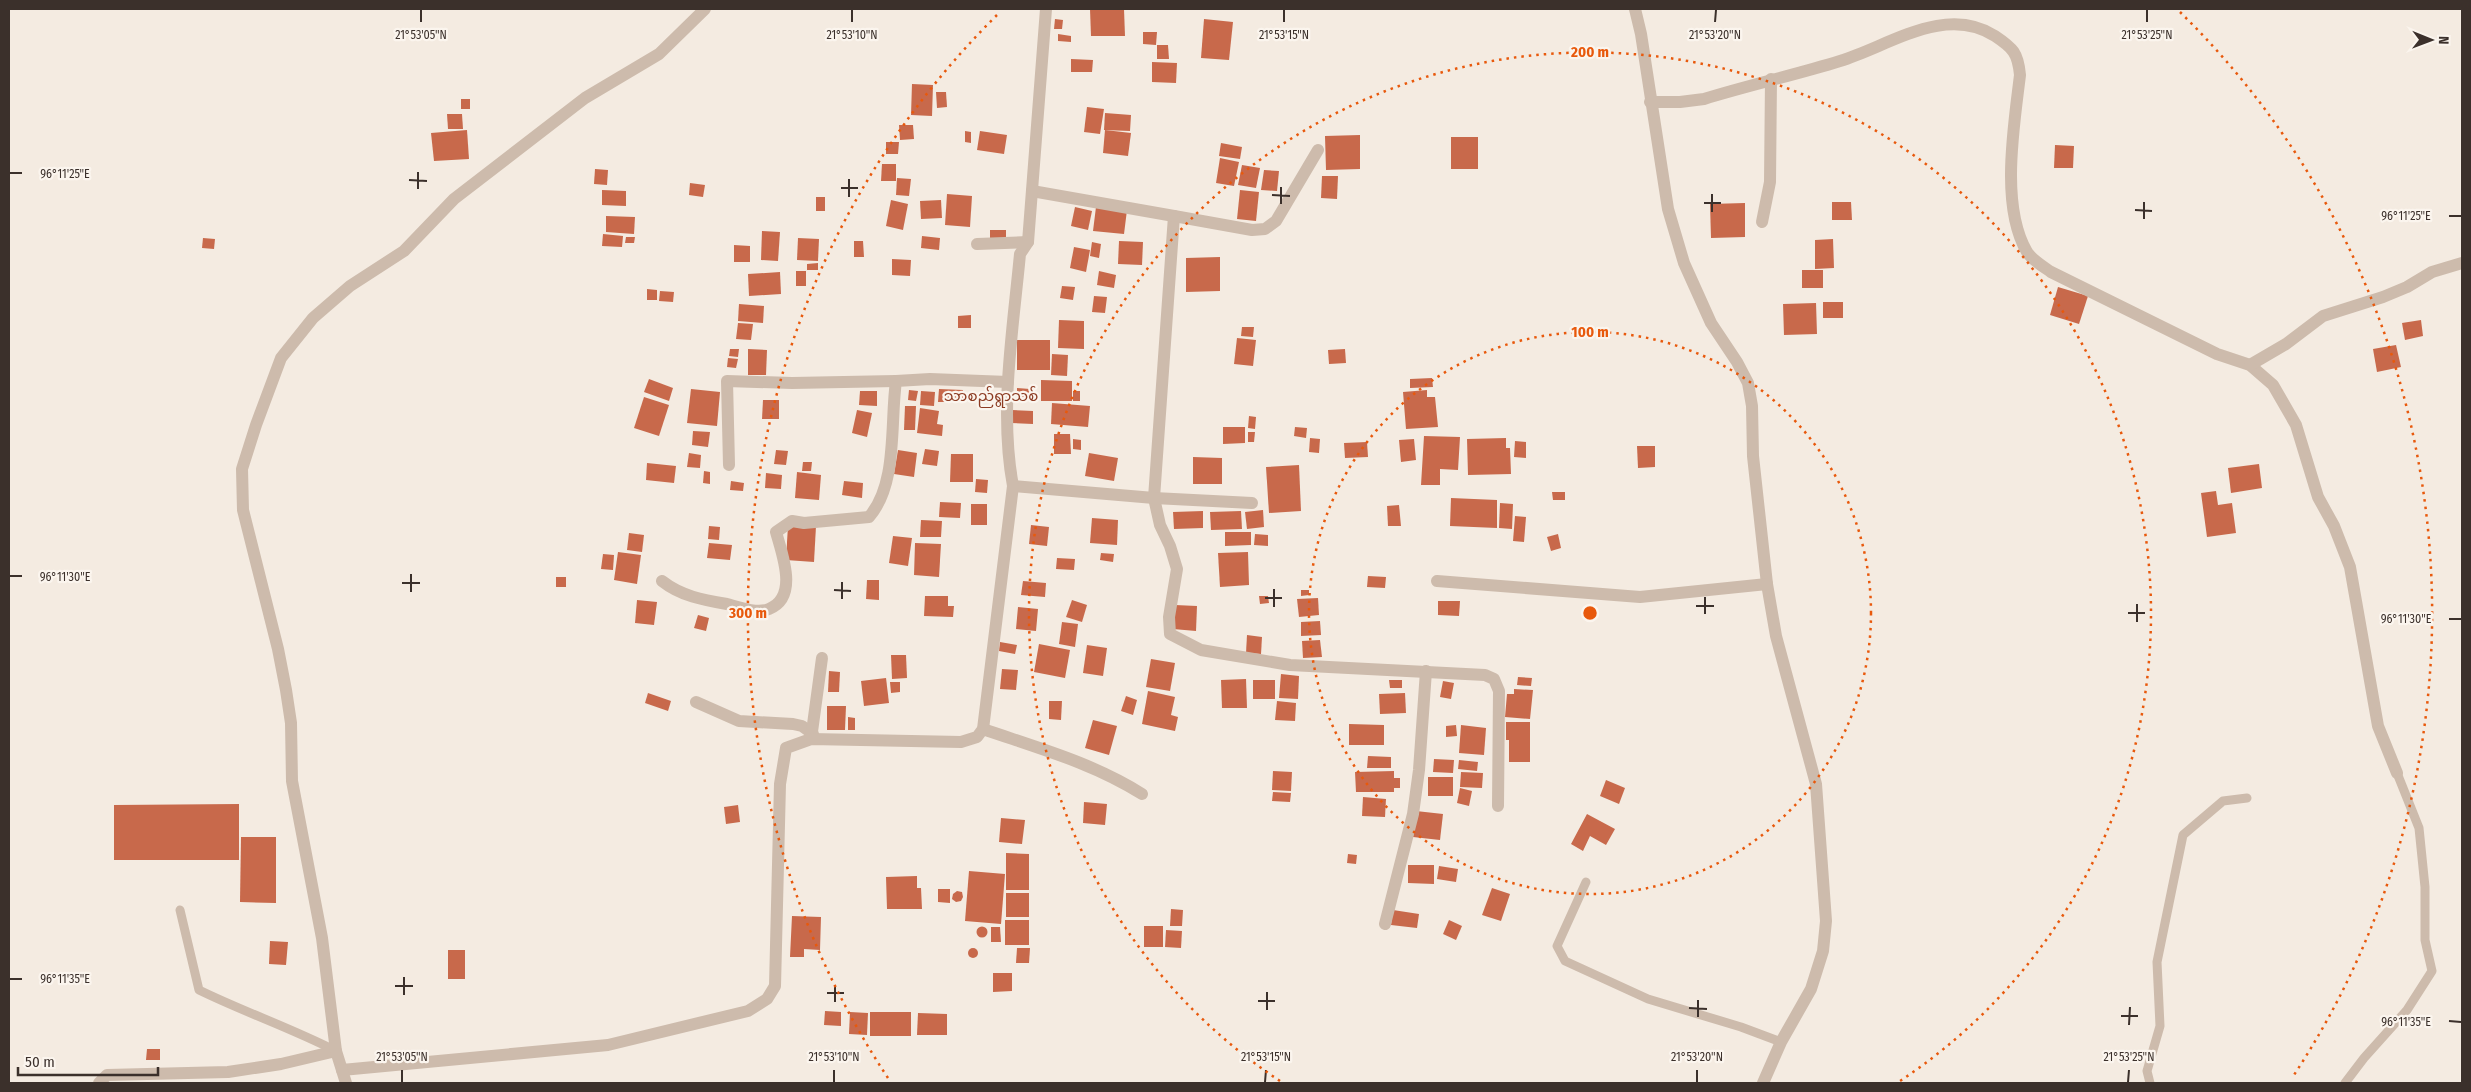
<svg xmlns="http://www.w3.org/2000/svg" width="2471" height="1092" font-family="'Fira Sans Condensed','Noto Sans Myanmar',sans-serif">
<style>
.building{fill:#c8694b}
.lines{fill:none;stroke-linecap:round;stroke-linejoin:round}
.service{stroke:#cdbbac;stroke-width:9}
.minor{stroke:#cdbbac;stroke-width:12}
.ticks{fill:none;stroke:#3b302b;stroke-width:2}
.ring{fill:none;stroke:#e8590c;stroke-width:2.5;stroke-dasharray:2.5 5}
.labels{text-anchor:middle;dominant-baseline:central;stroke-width:4.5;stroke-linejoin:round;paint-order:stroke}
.quarter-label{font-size:15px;fill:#8c3b22;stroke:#fbf5ee}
.ticks-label{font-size:12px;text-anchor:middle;fill:#3b302b;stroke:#fbf5ee;stroke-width:4.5;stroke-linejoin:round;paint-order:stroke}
.centre{fill:#e8590c;stroke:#fbf5ee;stroke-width:2.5}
.ring-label{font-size:15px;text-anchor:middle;font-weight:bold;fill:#e8590c;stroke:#fbf5ee;stroke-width:4.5;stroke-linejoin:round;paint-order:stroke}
</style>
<rect width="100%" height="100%" fill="#f4ebe1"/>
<g class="building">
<polygon points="1090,9 1124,9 1125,36 1091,36"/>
<polygon points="1055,19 1063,20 1062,29 1054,29"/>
<polygon points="1204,19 1233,22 1229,60 1201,58"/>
<polygon points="1143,32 1157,32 1156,45 1143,44"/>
<polygon points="1058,34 1071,36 1071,42 1058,41"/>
<polygon points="1157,45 1168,45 1169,59 1157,59"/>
<polygon points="1071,59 1093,60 1092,72 1071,72"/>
<polygon points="1152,62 1177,63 1176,83 1152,82"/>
<polygon points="912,84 933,85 932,116 911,115"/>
<polygon points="936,92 946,92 947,107 937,108"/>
<rect x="461" y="99" width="9" height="10"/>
<polygon points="1087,107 1104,109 1100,134 1084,132"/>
<polygon points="1105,113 1131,115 1130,131 1104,130"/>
<polygon points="447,114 462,114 463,129 448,129"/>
<polygon points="899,125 913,125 914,139 900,140"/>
<polygon points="467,130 469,159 434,161 431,133"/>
<polygon points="1105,130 1131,133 1128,156 1103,153"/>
<polygon points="965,131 971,132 971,143 965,142"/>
<polygon points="980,131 1007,135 1004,154 977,150"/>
<polygon points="1360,135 1360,169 1326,170 1325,136"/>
<rect x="1451" y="137" width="27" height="32"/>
<polygon points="886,142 899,142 898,154 886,154"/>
<polygon points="1221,143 1242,147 1240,159 1219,156"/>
<polygon points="2055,145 2074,146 2073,168 2054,168"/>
<polygon points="1220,158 1239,162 1234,186 1216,183"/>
<polygon points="882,164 896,164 896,181 881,181"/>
<polygon points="1242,165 1260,168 1256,188 1238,185"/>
<polygon points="595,169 608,170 607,185 594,184"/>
<polygon points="1264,170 1279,171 1277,191 1261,190"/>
<polygon points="1322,176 1338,176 1337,199 1321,198"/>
<polygon points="897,178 911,179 909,196 896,195"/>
<polygon points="690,183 705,185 703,197 689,195"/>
<polygon points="602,190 626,191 626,206 602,205"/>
<polygon points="1240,190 1259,192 1256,221 1237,219"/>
<polygon points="947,194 972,196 970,227 945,225"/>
<rect x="816" y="197" width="9" height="14"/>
<polygon points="891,200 908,204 903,230 886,226"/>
<polygon points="941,200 942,218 921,219 920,201"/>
<polygon points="1832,202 1851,202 1852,220 1832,220"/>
<polygon points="1745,203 1745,237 1711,238 1710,204"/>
<polygon points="1075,207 1092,211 1088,230 1071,226"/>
<polygon points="1096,207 1127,210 1124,234 1093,231"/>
<polygon points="606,216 635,217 634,234 606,232"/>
<polygon points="990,230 1006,230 1006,240 990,241"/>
<polygon points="762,231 780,232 778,261 761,260"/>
<polygon points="603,234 623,236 622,247 602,246"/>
<polygon points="922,236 940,238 939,250 921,248"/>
<polygon points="626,237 635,237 634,243 625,243"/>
<polygon points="203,238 215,239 214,249 202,248"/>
<polygon points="798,238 819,239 818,261 797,260"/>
<polygon points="1833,239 1834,268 1815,269 1815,240"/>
<polygon points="854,241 863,241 864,257 854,257"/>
<polygon points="1119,241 1143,242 1142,265 1118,264"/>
<polygon points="1092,242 1101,244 1099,258 1090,256"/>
<polygon points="734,245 750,246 750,262 734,262"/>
<polygon points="1074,247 1090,250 1086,272 1070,268"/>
<polygon points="1220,257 1220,291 1186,292 1186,258"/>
<polygon points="892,259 911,260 910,276 892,275"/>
<polygon points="818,263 818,270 807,270 807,264"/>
<rect x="1802" y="270" width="21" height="18"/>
<rect x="796" y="271" width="10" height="15"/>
<polygon points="1099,271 1116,275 1114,288 1097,285"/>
<polygon points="780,272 781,294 749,296 748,274"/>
<polygon points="1062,286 1075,287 1073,300 1060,298"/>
<polygon points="2058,287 2088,296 2079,324 2050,315"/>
<polygon points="647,289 657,290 657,300 647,300"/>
<polygon points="660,291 674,292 673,302 659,301"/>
<polygon points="1094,296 1107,297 1105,313 1092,312"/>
<rect x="1823" y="302" width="20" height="16"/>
<polygon points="1816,303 1817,334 1784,335 1783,304"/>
<polygon points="739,304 764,306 763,323 738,321"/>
<polygon points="971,315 971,328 958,328 958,316"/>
<polygon points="1059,320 1084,321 1084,349 1058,348"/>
<polygon points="2421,320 2423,336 2405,340 2402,323"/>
<polygon points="738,323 753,324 751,340 736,339"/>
<polygon points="1242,327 1254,327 1253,337 1241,336"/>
<polygon points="1237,338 1256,340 1253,366 1234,364"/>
<rect x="1017" y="340" width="33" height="30"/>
<polygon points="2396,345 2401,367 2377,372 2373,349"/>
<polygon points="730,349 739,349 738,357 729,356"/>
<polygon points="748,349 767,350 766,375 748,375"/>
<polygon points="1345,349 1346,363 1329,364 1328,350"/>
<polygon points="1052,354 1068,355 1067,376 1051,375"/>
<polygon points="728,358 738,359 736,368 727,367"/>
<polygon points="1432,378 1433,387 1410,388 1410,379"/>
<polygon points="649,379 673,388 669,401 644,392"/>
<polygon points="1041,380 1072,381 1072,401 1041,401"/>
<polygon points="1017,388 1030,389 1030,397 1017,397"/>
<polygon points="691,389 720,392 717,426 687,423"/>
<polygon points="939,389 963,390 963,402 938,402"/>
<polygon points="909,390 918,391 916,401 908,400"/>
<polygon points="1427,390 1427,397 1435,397 1438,427 1406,429 1403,392"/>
<polygon points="860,391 877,391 877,406 859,405"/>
<polygon points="921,391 935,392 934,406 920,405"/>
<rect x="1073" y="391" width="7" height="10"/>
<polygon points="644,397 669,405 659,436 634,428"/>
<polygon points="763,400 779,400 779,419 762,419"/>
<polygon points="1052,403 1090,406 1088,427 1051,424"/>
<polygon points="905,406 916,406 915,430 904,430"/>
<polygon points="920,408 939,411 937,424 943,425 942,436 917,433"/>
<polygon points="857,410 872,413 867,437 852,433"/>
<polygon points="1012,410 1033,411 1033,424 1011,423"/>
<polygon points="1249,416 1256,417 1255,429 1248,428"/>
<polygon points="1223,427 1245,427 1245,443 1223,444"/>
<polygon points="1295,427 1307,428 1306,438 1294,436"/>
<polygon points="693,431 710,432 708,447 692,445"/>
<polygon points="1248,432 1255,432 1254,442 1248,442"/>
<polygon points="1054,434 1070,434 1071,454 1054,454"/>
<polygon points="1424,436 1460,437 1458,470 1440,469 1440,485 1421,485"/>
<polygon points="1310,438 1320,439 1319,453 1309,452"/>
<polygon points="1506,438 1506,448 1510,448 1511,474 1468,475 1467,439"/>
<polygon points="1073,439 1081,440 1081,450 1073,449"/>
<polygon points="1414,439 1416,460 1401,462 1399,440"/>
<polygon points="1515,441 1526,442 1526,458 1514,457"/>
<polygon points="1367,442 1368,457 1345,458 1344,443"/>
<polygon points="1637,446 1655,446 1655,467 1638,468"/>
<polygon points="925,449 939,451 937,466 922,464"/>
<polygon points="776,450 788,451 786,465 774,464"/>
<polygon points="898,450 917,453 914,477 894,474"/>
<polygon points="689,453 701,455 700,468 687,467"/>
<polygon points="1089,453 1118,458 1114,481 1085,476"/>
<polygon points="951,454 973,454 973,482 950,482"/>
<polygon points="1193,457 1222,458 1222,484 1193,484"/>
<polygon points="803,462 812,462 811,471 802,471"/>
<polygon points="647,463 676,466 674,483 646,480"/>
<polygon points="2259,464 2262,488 2231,493 2228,468"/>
<polygon points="1299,465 1301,511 1269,513 1266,467"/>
<polygon points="704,471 710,472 710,484 703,483"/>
<polygon points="797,472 821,475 819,500 795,498"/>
<polygon points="766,473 782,475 781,489 765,488"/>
<polygon points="976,479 988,480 987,493 975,492"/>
<polygon points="731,481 744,483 743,491 730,490"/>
<polygon points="844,481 863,483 862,498 842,495"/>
<polygon points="2216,491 2218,505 2232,503 2236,533 2207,537 2201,493"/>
<polygon points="1552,492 1565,492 1565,500 1553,500"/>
<polygon points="1451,498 1497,500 1497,528 1450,526"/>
<polygon points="940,502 961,503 960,518 939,517"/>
<polygon points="1500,503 1513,504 1512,529 1499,528"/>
<rect x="971" y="504" width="16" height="21"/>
<polygon points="1399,505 1401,526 1388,526 1387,506"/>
<polygon points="1263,510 1264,527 1247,529 1245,512"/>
<polygon points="1203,511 1203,528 1174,529 1173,512"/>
<polygon points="1241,511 1242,529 1211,530 1210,512"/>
<polygon points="1515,516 1526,517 1524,542 1513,541"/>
<polygon points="1092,518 1118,520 1117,545 1090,543"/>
<polygon points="921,520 942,521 941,537 920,537"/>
<polygon points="788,525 816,526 814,562 786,560"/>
<polygon points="1031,525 1049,527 1047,546 1029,544"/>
<polygon points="709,526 720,527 719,540 708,539"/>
<polygon points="1225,532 1251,532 1251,545 1225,546"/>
<polygon points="629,533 644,535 642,552 627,550"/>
<polygon points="1255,534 1268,535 1268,546 1254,545"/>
<polygon points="1558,534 1561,548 1551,551 1547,537"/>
<polygon points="893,536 912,538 908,566 889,563"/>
<polygon points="709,543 732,545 730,560 707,558"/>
<polygon points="915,543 941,544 939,577 914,575"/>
<polygon points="618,552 641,555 637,584 614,580"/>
<polygon points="1248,552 1249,585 1220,587 1218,553"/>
<polygon points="1101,553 1114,554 1113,562 1100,560"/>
<polygon points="603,554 614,555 613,570 601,569"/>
<polygon points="1057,558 1075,559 1074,570 1056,569"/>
<polygon points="1368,576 1386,577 1385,588 1367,587"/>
<rect x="556" y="577" width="10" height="10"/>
<polygon points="867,580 879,580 879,600 866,599"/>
<polygon points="1023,581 1046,583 1045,597 1021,595"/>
<polygon points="1301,590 1309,590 1309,595 1301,596"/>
<polygon points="925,596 948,596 948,606 954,606 953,617 924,616"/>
<polygon points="1259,596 1268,596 1269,603 1260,604"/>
<polygon points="1318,598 1319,615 1299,617 1297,599"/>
<polygon points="637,600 657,602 654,625 635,623"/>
<polygon points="1072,600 1087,605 1082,622 1066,617"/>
<polygon points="1438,601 1460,601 1459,616 1438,615"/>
<polygon points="1175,605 1197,606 1196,631 1173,629"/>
<polygon points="1018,607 1038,609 1036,631 1016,629"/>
<polygon points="698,615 709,618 706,631 694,628"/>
<polygon points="1320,621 1321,635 1301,636 1301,622"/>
<polygon points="1062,622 1078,624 1075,647 1059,644"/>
<polygon points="1247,635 1262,637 1261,654 1246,653"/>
<polygon points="1320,640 1322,657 1303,658 1302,641"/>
<polygon points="1000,642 1017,645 1015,654 999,651"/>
<polygon points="1039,644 1070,650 1065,678 1034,672"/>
<polygon points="1087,645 1107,648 1103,676 1083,673"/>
<polygon points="891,655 906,655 907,678 892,679"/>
<polygon points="1151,659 1175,663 1170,691 1146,687"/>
<polygon points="1002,669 1018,670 1016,690 1000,689"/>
<polygon points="829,671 840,672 839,692 828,692"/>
<polygon points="1281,674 1299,676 1298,699 1279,698"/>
<polygon points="1518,677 1532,678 1531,686 1517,685"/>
<polygon points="886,678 889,703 864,706 861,681"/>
<polygon points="1246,679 1247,708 1222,708 1221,680"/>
<rect x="1253" y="680" width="22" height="19"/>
<polygon points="1389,680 1402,680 1402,688 1390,688"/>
<polygon points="1443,681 1454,683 1451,699 1440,697"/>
<polygon points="890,682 900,682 900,692 891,693"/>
<polygon points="1514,689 1533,690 1530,719 1505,717 1507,694 1514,694"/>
<polygon points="1148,691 1175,697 1171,715 1178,717 1175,731 1142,724"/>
<polygon points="648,693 671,701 668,711 645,703"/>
<polygon points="1405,693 1406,713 1380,714 1379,694"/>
<polygon points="1126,696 1137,700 1133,715 1121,711"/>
<polygon points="1049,701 1062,701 1061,720 1049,719"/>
<polygon points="1277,701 1296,703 1295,721 1275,720"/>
<polygon points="827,706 846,706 845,730 827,730"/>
<polygon points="848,717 855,718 855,730 848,730"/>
<polygon points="1093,720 1117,726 1109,755 1085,748"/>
<polygon points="1506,722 1530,722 1530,762 1509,762 1509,740 1506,740"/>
<polygon points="1349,724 1384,725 1384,745 1349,745"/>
<polygon points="1456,725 1457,736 1446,737 1446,726"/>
<polygon points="1461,725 1486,728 1484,755 1459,753"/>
<polygon points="1368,756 1391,757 1391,768 1367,768"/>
<polygon points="1434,759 1454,760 1453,773 1433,772"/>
<polygon points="1459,760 1478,762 1477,771 1458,769"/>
<polygon points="1273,771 1292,772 1291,791 1272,790"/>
<polygon points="1394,771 1394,778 1400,778 1400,788 1394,788 1394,792 1356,792 1355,772"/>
<polygon points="1461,772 1483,773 1482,788 1460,787"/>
<rect x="1428" y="777" width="25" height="19"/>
<polygon points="1606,780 1625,788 1619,804 1600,796"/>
<polygon points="1460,788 1472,791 1469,806 1457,803"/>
<polygon points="1273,792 1291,793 1290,802 1272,801"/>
<polygon points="1363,797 1386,799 1385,817 1362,816"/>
<polygon points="1084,802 1107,804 1105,825 1083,823"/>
<polygon points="239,804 239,860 114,860 114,805"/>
<polygon points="738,805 740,822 726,824 724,807"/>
<polygon points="1416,811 1443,814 1440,840 1413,837"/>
<polygon points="1587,814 1615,829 1606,845 1590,836 1583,851 1571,844"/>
<polygon points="1001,818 1025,820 1022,844 999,842"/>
<polygon points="241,837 276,837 276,903 240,902"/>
<polygon points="1006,853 1029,854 1029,890 1006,890"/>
<polygon points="1348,854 1357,855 1356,864 1347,863"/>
<polygon points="1408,865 1434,865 1434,884 1408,883"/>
<polygon points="1439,866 1458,869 1456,882 1437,879"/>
<polygon points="969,871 1005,874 1001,924 965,921"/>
<polygon points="917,876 917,888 921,888 922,909 887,909 886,877"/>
<polygon points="1492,888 1510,894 1501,921 1482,915"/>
<polygon points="938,889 950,889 950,903 938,902"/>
<polygon points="957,891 962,892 963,897 961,901 956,902 952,899 953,894"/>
<rect x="1006" y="893" width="23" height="24"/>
<polygon points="1171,909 1183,910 1182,926 1170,926"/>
<polygon points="1393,910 1419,914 1417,928 1391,925"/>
<polygon points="792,916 821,917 820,950 804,949 804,957 790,957"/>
<rect x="1005" y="920" width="24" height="25"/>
<polygon points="1449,920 1462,926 1456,940 1443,934"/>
<rect x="1144" y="926" width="19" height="21"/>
<circle cx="982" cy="932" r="5.5"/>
<polygon points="991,927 1000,927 1001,942 991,942"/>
<polygon points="1166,930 1182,931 1181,948 1165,947"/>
<polygon points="270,941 288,942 286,965 269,964"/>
<circle cx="973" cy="953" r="5"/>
<polygon points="1017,948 1030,948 1029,963 1016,963"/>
<rect x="448" y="950" width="17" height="29"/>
<polygon points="993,973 1012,973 1012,991 993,992"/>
<polygon points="825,1011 841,1012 841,1026 824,1025"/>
<polygon points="850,1012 868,1013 867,1035 849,1034"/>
<rect x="870" y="1012" width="41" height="24"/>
<polygon points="918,1013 947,1014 947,1035 917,1035"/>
<polygon points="147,1049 160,1049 160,1060 146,1060"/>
</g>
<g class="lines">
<g class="service">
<polyline points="1586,882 1557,946 1565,961 1648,999 1741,1027 1781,1042"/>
<path d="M 180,910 L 199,990 C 244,1012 291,1028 336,1051"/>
<polyline points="2150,1083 2147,1071 2160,1026 2157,962 2183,835 2223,801 2247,798"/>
<polyline points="2345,1083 2364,1058 2407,1010 2432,971 2425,940 2425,887 2419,828 2397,773"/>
</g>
<g class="minor">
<polyline points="1635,9 1641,34 1668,209 1684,263 1711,323 1737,362 1748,383 1752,406 1753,456 1767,584 1776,636 1816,784 1826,921 1823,951 1811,989 1781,1042 1763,1083"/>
<path d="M 1650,102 L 1680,102 L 1704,99 C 1749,85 1795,75 1840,61 C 1889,46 1945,4 1995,36 C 2013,48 2018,53 2020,75 C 2014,126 2000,206 2027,252 C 2032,260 2044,267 2051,272 L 2217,354 L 2250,365 L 2273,385 L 2296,425 L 2318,497 L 2334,526 L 2350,567 L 2378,726 L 2397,773"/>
<polyline points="1318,150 1276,221 1265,229 1252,230 1174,216 1154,498 1160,525 1170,546 1177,569 1169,617 1170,634 1201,650 1290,665 1485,675 1494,679 1499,691 1498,806"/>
<polyline points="1032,191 1174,216"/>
<polyline points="1762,222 1770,182 1771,79"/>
<polyline points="977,244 1028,242"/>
<polyline points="2250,365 2286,344 2323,316 2383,297 2407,287 2432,272 2462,263"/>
<polyline points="729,465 727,381 792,383 896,381"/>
<polyline points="1013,486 1154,498 1252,503"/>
<path d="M 662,581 C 681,596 703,600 727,604 C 738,607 757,614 769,609 C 799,597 782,554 776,532 L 792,521 L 804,523 L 869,517 C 898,484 890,423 896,381 L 930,379 L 1008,382"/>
<polyline points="1437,581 1640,597 1767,584"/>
<polyline points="696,702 739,721 793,724 802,726 813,734"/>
<path d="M 983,729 C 1038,748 1093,763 1142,794"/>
<polyline points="811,739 822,658"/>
<polyline points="1385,924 1413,814 1419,770 1426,671"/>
<path d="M 342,1070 L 608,1045 L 748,1011 L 767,999 L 775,986 L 780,784 L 786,748 L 811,739 L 961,742 L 977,737 L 983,729 L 1013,486 C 999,411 1013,330 1020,254 L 1028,242 L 1046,9"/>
<polyline points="99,1083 107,1075 228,1072 281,1064 336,1051"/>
<polyline points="346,1083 336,1051 322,938 292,781 291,723 286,690 278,649 243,510 242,469 256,425 281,358 313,318 350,286 404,251 454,199 585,98 659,54 705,9"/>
</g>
</g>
<path class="ticks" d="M 421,22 L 421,10M 852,22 L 852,10M 1284,22 L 1284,10M 1715,22 L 1716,10M 2147,22 L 2147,10M 10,173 L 22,173M 409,180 L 427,181M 841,188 L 858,188M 418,189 L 418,172M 1272,195 L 1290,196M 849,197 L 849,179M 1704,203 L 1721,203M 1281,204 L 1281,187M 2135,210 L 2152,211M 1712,212 L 1712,194M 2449,216 L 2461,216M 2144,219 L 2144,202M 10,576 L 22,576M 402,583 L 420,583M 834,590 L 851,591M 411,592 L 411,574M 1265,598 L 1282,598M 842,599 L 842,582M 1696,606 L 1714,606M 1274,607 L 1274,589M 2128,613 L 2145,613M 1705,614 L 1705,597M 2449,619 L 2461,619M 2137,622 L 2137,604M 10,979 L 22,979M 395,986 L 413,986M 827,993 L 844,993M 404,995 L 404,977M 1258,1001 L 1275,1001M 835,1002 L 835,985M 1689,1008 L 1707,1009M 1267,1010 L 1267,992M 2121,1016 L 2138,1016M 1698,1017 L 1698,1000M 2449,1021 L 2461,1022M 2129,1025 L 2130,1007M 402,1082 L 402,1070M 834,1082 L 834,1070M 1265,1082 L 1266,1070M 1697,1082 L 1697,1070M 2128,1082 L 2129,1070"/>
<g class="ring">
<circle cx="1590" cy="613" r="281"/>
<path d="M1280 1081A561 561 0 1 1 1900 1081"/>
<path d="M888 1078A842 842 0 0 1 1000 12M2180 12A842 842 0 0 1 2292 1078"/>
</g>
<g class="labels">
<g class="quarter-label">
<text x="991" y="396">သာစည်ရွာသစ်</text>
</g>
</g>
<g class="ticks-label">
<text x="421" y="39">21°53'05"N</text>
<text x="852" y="39">21°53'10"N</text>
<text x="1284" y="39">21°53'15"N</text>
<text x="1715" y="39">21°53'20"N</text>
<text x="2147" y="39">21°53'25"N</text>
<text x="65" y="178">96°11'25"E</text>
<text x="2406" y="220">96°11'25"E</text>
<text x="65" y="581">96°11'30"E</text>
<text x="2406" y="623">96°11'30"E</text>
<text x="65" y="983">96°11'35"E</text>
<text x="2406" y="1026">96°11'35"E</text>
<text x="402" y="1061">21°53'05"N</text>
<text x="834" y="1061">21°53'10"N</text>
<text x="1266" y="1061">21°53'15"N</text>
<text x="1697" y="1061">21°53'20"N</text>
<text x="2129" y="1061">21°53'25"N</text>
</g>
<circle cx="1590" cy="613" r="8" class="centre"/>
<g class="ring-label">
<text x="1590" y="57">200 m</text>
<text x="1590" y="337">100 m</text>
<text x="748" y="618">300 m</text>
</g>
<rect width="2471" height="1092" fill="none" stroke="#3b302b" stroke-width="20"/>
<g transform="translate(2431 40) rotate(91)" stroke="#fbf5ee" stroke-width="4" paint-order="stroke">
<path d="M0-4L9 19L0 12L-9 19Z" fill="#3b302b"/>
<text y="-8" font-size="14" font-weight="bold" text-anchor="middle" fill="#3b302b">N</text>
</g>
<path d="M18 1067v8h140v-8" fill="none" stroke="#3b302b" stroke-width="2.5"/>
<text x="25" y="1067" font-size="15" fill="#3b302b" stroke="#fbf5ee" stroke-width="4" paint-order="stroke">50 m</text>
</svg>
